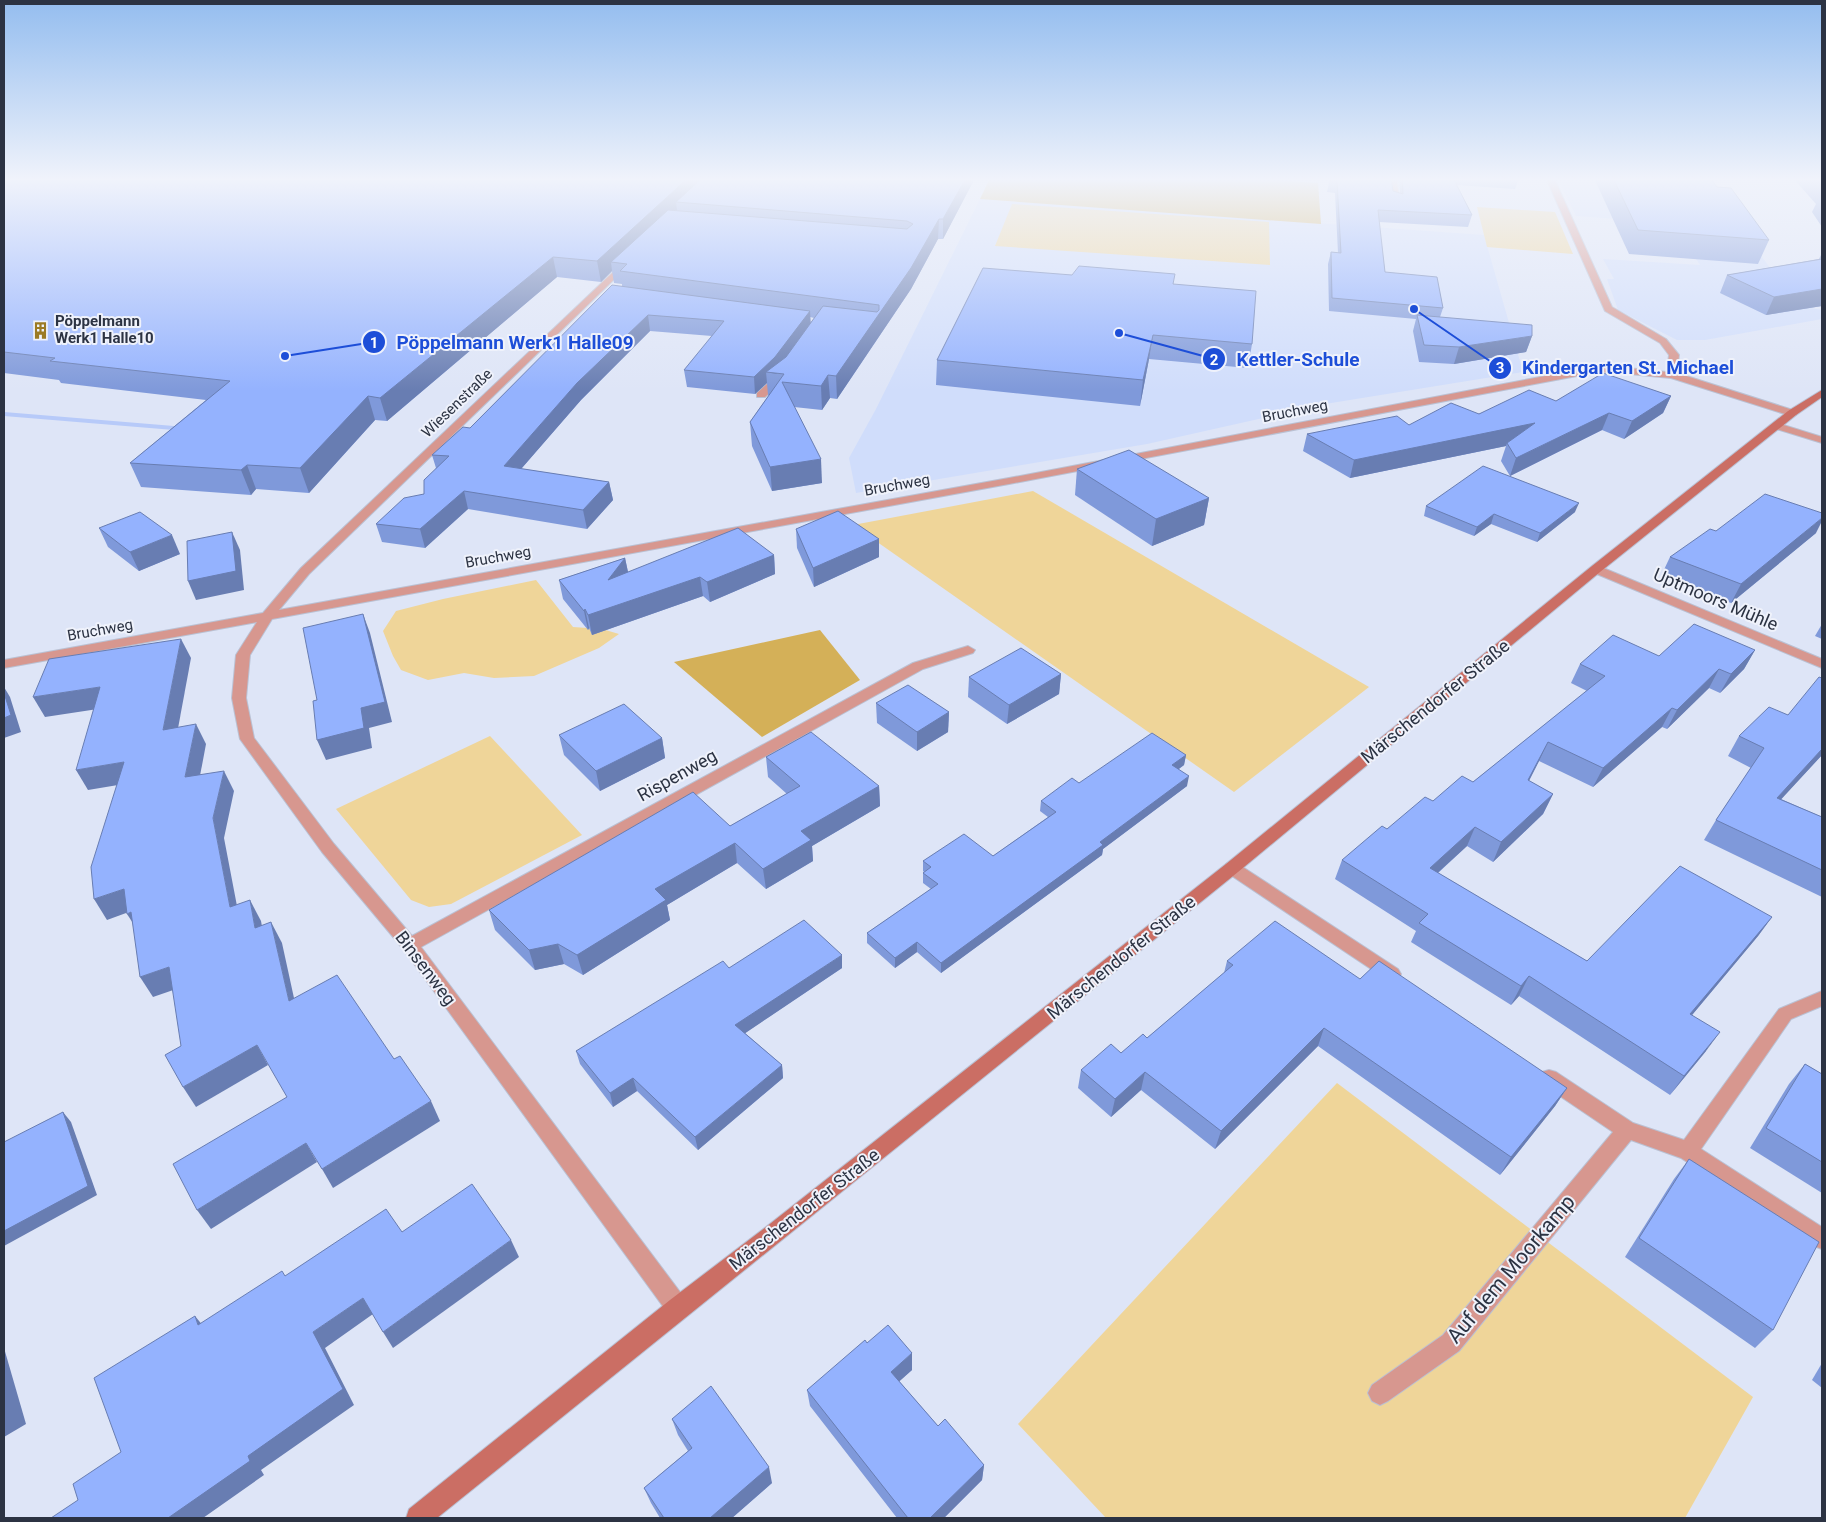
<svg xmlns="http://www.w3.org/2000/svg" width="1826" height="1522" font-family="Roboto,sans-serif">
<style>
.built{fill:#d0ddfb}
.green{fill:#efd599}
.forest{fill:#d4b058}
.lines{fill:none;stroke-linecap:round;stroke-linejoin:round}
.stream{fill:#b7caf9;fill-rule:evenodd}
.street-casing{stroke:#bac1d3;stroke-width:2}
.secondary-casing{stroke:#bac1d3;stroke-width:2}
.street{fill:#d7978f;fill-rule:evenodd}
.secondary{fill:#cb6e64;fill-rule:evenodd}
.wall{fill:#7f99da;fill-rule:evenodd}
.shaded-wall{fill:#687db2}
.building{fill:#94b2fe;stroke:#687db2}
.labels{text-anchor:middle;dominant-baseline:central;stroke-width:4;stroke-linejoin:round;paint-order:stroke}
.far-poi-label{font-size:15px;font-weight:bold;fill:#2c3343;stroke:#eff2fb;text-anchor:start}
.far-street-label{font-size:15px;fill:#2c3343;stroke:#eff2fb}
.street-label{font-size:18px;fill:#2c3343;stroke:#eff2fb}
.near-street-label{font-size:21px;fill:#2c3343;stroke:#eff2fb}
.leader{fill:none;stroke:#1d4ed8;stroke-width:2}
.callout-dot{fill:#1d4ed8;stroke:#eff2fb;stroke-width:2}
.mark-label{font-size:15px;text-anchor:middle;font-weight:bold;fill:#fff}
.callout-label{font-size:19px;text-anchor:middle;font-weight:bold;fill:#1d4ed8;stroke:#eff2fb;stroke-width:4;stroke-linejoin:round;paint-order:stroke}
</style>
<rect width="100%" height="100%" fill="#dee5f7"/>
<g class="built">
<polygon points="1588,178 1704,178 1798,306 1822,310 1822,319 1705,340 1677,340 1618,310 1607,279 1614,279 1603,259 1700,265 1673,223 1576,216 1559,181"/>
<polygon points="980,199 1484,235 1523,372 1325,404 1147,444 856,493 849,458 876,409"/>
</g>
<g class="green">
<polygon points="1012,204 1269,222 1270,265 995,246"/>
<polygon points="1477,207 1555,212 1573,254 1487,247"/>
<polygon points="1033,491 1369,687 1234,792 853,525"/>
<polygon points="536,580 573,627 602,629 619,634 599,648 534,676 494,678 464,673 428,680 401,670 393,656 383,631 396,611 443,599"/>
<polygon points="490,736 582,835 451,904 429,907 411,900 336,809"/>
<polygon points="1337,1083 1753,1397 1685,1518 1106,1518 1018,1424"/>
</g>
<g class="forest">
<polygon points="990,178 1244,178 1318,183 1321,224 980,199"/>
<polygon points="820,630 860,680 762,737 674,662"/>
</g>
<g class="lines">
<polygon class="stream" points="4,412 186,427 190,429 186,431 4,416"/>
<defs>
<g id="street">
<polygon points="1389,178 1397,178 1399,204 1392,202"/>
<polygon points="1546,178 1554,178 1612,307 1666,339 1679,355 1677,373 1796,411 1797,413 1796,415 1788,415 1671,378 1608,372 1577,376 1009,484 272,619 250,655 246,698 254,738 334,844 412,936 913,663 968,646 975,650 973,653 923,669 421,947 686,1300 689,1308 686,1316 678,1319 670,1316 404,950 322,852 240,739 232,698 236,655 257,622 4,668 4,660 263,613 301,568 628,258 631,259 631,263 309,574 279,610 1009,478 1577,370 1608,366 1667,372 1669,355 1660,343 1605,311"/>
<polygon points="781,374 785,375 785,379 765,397 757,397 757,393 777,375"/>
<polygon points="1777,423 1822,437 1822,443 1773,428 1772,426 1773,424"/>
<polygon points="1596,565 1822,659 1822,668 1592,572 1590,569"/>
<polygon points="1232,862 1238,864 1398,969 1401,974 1398,979 1392,981 1386,979 1226,872 1224,868 1226,864"/>
<polygon points="1822,991 1822,1006 1791,1019 1701,1149 1822,1227 1822,1249 1814,1246 1681,1158 1631,1140 1459,1351 1388,1401 1380,1405 1372,1401 1368,1393 1372,1385 1443,1335 1613,1132 1542,1084 1539,1078 1542,1072 1549,1070 1556,1072 1633,1123 1684,1140 1779,1009"/>
</g>
<polygon id="secondary" points="1822,390 1822,397 1796,415 1600,572 1238,872 437,1518 406,1518 409,1509 670,1300 766,1227 1226,864 1592,566 1788,411"/>
</defs>
<use href="#street" class="street-casing"/>
<use href="#secondary" class="secondary-casing"/>
<use href="#street" class="street"/>
<use href="#secondary" class="secondary"/>
</g>
<g class="wall">
<path d="M 4,178 L 975,178 L 943,239 L 938,239 L 911,289 L 837,399 L 830,398 L 822,410 L 794,407 L 822,483 L 772,491 L 752,446 L 750,422 L 769,395 L 768,395 L 767,383 L 755,394 L 687,387 L 684,370 L 712,336 L 650,331 L 581,400 L 521,469 L 609,482 L 613,500 L 587,529 L 468,509 L 425,548 L 382,542 L 376,524 L 424,494 L 436,468 L 432,455 L 470,428 L 622,286 L 622,284 L 614,283 L 612,271 L 601,282 L 557,277 L 387,421 L 375,420 L 309,493 L 256,489 L 251,495 L 141,487 L 130,463 L 206,400 L 61,383 L 59,380 L 4,373 ZM 810,317 L 814,318 L 810,323 Z"/>
<polygon points="1330,178 1393,191 1400,193 1399,178 1519,178 1515,189 1457,185 1472,215 1468,227 1379,222 1385,272 1443,308 1440,317 1532,336 1526,352 1454,364 1419,362 1413,331 1416,319 1329,311 1328,264 1331,252 1338,253 1335,193 1327,192"/>
<polygon points="1594,178 1710,178 1717,187 1769,240 1758,264 1629,254"/>
<polygon points="1793,178 1822,178 1822,227 1812,212 1816,204"/>
<polygon points="1822,253 1822,306 1766,315 1720,293 1727,275 1819,259"/>
<polygon points="1173,284 1252,344 1248,368 1149,359 1140,406 936,385 937,360"/>
<polygon points="1671,396 1663,413 1624,439 1602,430 1510,476 1501,461 1506,446 1350,478 1303,451 1307,434 1409,425 1556,401"/>
<polygon points="1077,469 1209,498 1204,525 1152,546 1075,495"/>
<polygon points="1426,506 1575,512 1537,542 1491,524 1474,536 1424,516"/>
<polygon points="99,528 180,554 139,571 108,547"/>
<polygon points="796,529 879,539 879,557 814,587 797,548"/>
<polygon points="1716,531 1816,533 1731,603 1661,576 1670,557"/>
<polygon points="774,555 775,574 710,602 703,596 592,635 589,628 588,630 563,599 559,580 625,558 628,572"/>
<polygon points="1822,624 1822,639 1815,636"/>
<polygon points="1755,650 1744,669 1720,693 1709,688 1667,729 1662,727 1593,787 1539,761 1529,781 1553,794 1543,814 1493,862 1467,846 1438,873 1587,961 1772,917 1758,936 1692,1015 1706,1051 1670,1095 1519,996 1511,1005 1411,942 1416,931 1335,879 1342,860 1387,829 1433,801 1473,782 1587,691 1571,683 1580,664 1659,656"/>
<polygon points="1061,674 1059,694 1007,724 968,697 969,677"/>
<polygon points="1822,678 1822,755 1781,799 1822,817 1822,897 1704,840 1716,820 1751,768 1728,756 1739,736 1788,715"/>
<polygon points="876,703 949,712 948,732 917,751 877,723"/>
<polygon points="559,735 662,738 665,758 600,791 564,755"/>
<polygon points="1186,755 1184,765 1179,769 1187,786 1103,849 1102,855 941,973 917,952 895,968 867,943 867,933 931,889 923,883 923,873 924,872 923,871 923,861 993,856 1048,817 1040,811 1041,801 1079,783"/>
<polygon points="766,757 879,786 880,806 812,846 813,861 766,889 737,863 667,905 670,920 583,975 564,964 535,970 495,930 489,910 730,826 787,794 768,777"/>
<polygon points="1227,961 1360,979 1567,1088 1555,1106 1500,1175 1318,1046 1215,1149 1141,1090 1111,1117 1078,1088 1081,1070 1121,1053 1147,1038 1224,973"/>
<polygon points="729,968 842,968 745,1033 782,1065 783,1078 698,1150 637,1091 613,1107 580,1064 576,1051"/>
<polygon points="1805,1064 1822,1074 1822,1193 1750,1148 1789,1084"/>
<polygon points="1689,1159 1773,1330 1755,1348 1625,1257 1674,1179"/>
<polygon points="867,1343 912,1370 899,1381 938,1426 984,1465 982,1480 944,1518 897,1518 810,1406 807,1390"/>
<polygon points="1822,1363 1822,1388 1812,1380"/>
<polygon points="672,1419 772,1483 732,1518 660,1518 651,1503 644,1488 688,1451 678,1435"/>
</g>
<g class="shaded-wall">
<polygon points="688,178 710,178 676,202 677,210 620,263 611,262 612,271 601,282 597,261"/>
<polygon points="966,178 975,178 943,239 943,219"/>
<polygon points="939,219 938,239 911,289 837,399 836,376"/>
<polygon points="553,257 557,277 387,421 380,398"/>
<polygon points="1822,289 1822,306 1766,315 1774,297"/>
<polygon points="810,311 811,326 777,374 766,372 767,383 755,394 754,377"/>
<polygon points="648,315 650,331 581,400 508,484 504,466 577,383"/>
<polygon points="1153,335 1149,359 1140,406 1143,380"/>
<polygon points="1532,336 1526,352 1454,364 1459,347"/>
<polygon points="828,375 830,398 822,410 821,386"/>
<polygon points="368,396 375,420 309,493 300,468"/>
<polygon points="1671,396 1663,413 1624,439 1632,421"/>
<polygon points="1609,413 1602,430 1510,476 1516,458"/>
<polygon points="1535,423 1507,443 1506,446 1350,478 1354,460"/>
<polygon points="821,459 822,483 772,491 770,467"/>
<polygon points="247,465 256,489 251,495 241,470"/>
<polygon points="609,482 613,500 587,529 583,510"/>
<polygon points="464,491 468,509 425,548 420,529"/>
<polygon points="1209,498 1204,525 1152,546 1156,519"/>
<polygon points="1579,503 1575,512 1537,542 1540,533"/>
<polygon points="1494,514 1491,524 1474,536 1477,527"/>
<polygon points="1822,518 1822,521 1816,533 1731,603 1741,584"/>
<polygon points="232,532 240,550 244,590 196,600 188,581"/>
<polygon points="172,535 180,554 139,571 130,552"/>
<polygon points="879,539 879,557 814,587 813,568"/>
<polygon points="774,555 775,574 710,602 707,582"/>
<polygon points="625,558 629,577 608,580"/>
<polygon points="700,577 703,596 592,635 588,615"/>
<polygon points="585,609 589,628 588,630 584,611"/>
<polygon points="363,614 370,633 392,722 369,728 372,748 326,760 317,740 361,708"/>
<polygon points="181,639 191,658 174,750 163,730"/>
<polygon points="1755,650 1744,669 1720,693 1731,674"/>
<polygon points="1719,669 1709,688 1667,729 1677,710"/>
<polygon points="1061,674 1059,694 1007,724 1009,705"/>
<polygon points="4,687 10,697 21,732 4,738"/>
<polygon points="100,687 111,707 45,717 33,697"/>
<polygon points="1672,708 1662,727 1593,787 1603,768"/>
<polygon points="949,712 948,732 917,751 917,732"/>
<polygon points="196,724 206,744 196,797 185,777"/>
<polygon points="662,738 665,758 600,791 596,771"/>
<polygon points="1548,742 1539,761 1519,800 1528,780"/>
<polygon points="1822,749 1822,755 1764,818 1777,798"/>
<polygon points="1186,755 1184,765 1170,775 1172,765"/>
<polygon points="124,762 136,782 88,790 76,770"/>
<polygon points="224,771 234,791 224,838 241,927 230,907 213,818"/>
<polygon points="1189,776 1187,786 1103,849 1102,855 941,973 941,963 1100,842"/>
<polygon points="879,786 880,806 812,846 813,861 766,889 763,869 801,831"/>
<polygon points="1553,794 1543,814 1493,862 1501,842"/>
<polygon points="1475,827 1467,846 1422,887 1430,868"/>
<polygon points="735,843 737,863 667,905 670,920 583,975 577,955 655,889"/>
<polygon points="124,889 137,909 107,920 94,899"/>
<polygon points="250,900 261,921 266,948 255,928"/>
<polygon points="131,912 140,934 127,914"/>
<polygon points="1772,917 1758,936 1677,1033 1690,1014"/>
<polygon points="271,922 282,943 299,1021 289,1001"/>
<polygon points="917,942 917,952 895,968 895,958"/>
<polygon points="558,944 564,964 535,970 529,950"/>
<polygon points="842,955 842,968 738,1038 735,1025"/>
<polygon points="169,967 182,987 153,997 140,977"/>
<polygon points="1529,976 1519,996 1511,1005 1521,986"/>
<polygon points="1324,1028 1318,1046 1215,1149 1221,1131"/>
<polygon points="1720,1032 1706,1051 1670,1095 1684,1076"/>
<polygon points="257,1045 268,1065 196,1107 183,1087"/>
<polygon points="782,1065 783,1078 698,1150 695,1137"/>
<polygon points="1145,1072 1141,1090 1111,1117 1115,1099"/>
<polygon points="633,1078 637,1091 613,1107 610,1093"/>
<polygon points="1567,1088 1555,1106 1500,1175 1511,1157"/>
<polygon points="431,1101 440,1121 333,1188 322,1169"/>
<polygon points="63,1112 71,1122 97,1195 4,1246 4,1231"/>
<polygon points="306,1143 317,1162 211,1229 197,1210"/>
<polygon points="511,1240 519,1257 393,1348 383,1332"/>
<polygon points="363,1298 373,1314 325,1348 354,1405 261,1470 264,1475 203,1518 168,1518 248,1456 313,1332"/>
<polygon points="195,1316 208,1332 198,1325"/>
<polygon points="4,1348 26,1424 4,1437"/>
<polygon points="912,1353 912,1370 892,1388 891,1372"/>
<polygon points="984,1465 982,1480 944,1518 930,1518"/>
<polygon points="769,1467 772,1483 732,1518 710,1518"/>
</g>
<g class="building">
<polygon points="4,178 688,178 597,261 553,257 380,398 368,396 300,468 247,465 241,470 130,463 230,381 50,361 55,358 4,352"/>
<polygon points="702,178 966,178 943,219 939,219 911,268 836,376 828,375 821,386 782,382 821,459 770,467 750,422 784,374 766,372 786,357 823,306 877,312 879,310 879,305 620,271 627,264 611,262 668,210 907,229 913,224 907,221 676,202"/>
<polygon points="1330,178 1391,178 1393,191 1403,194 1402,178 1453,178 1472,215 1378,210 1385,272 1437,277 1443,308 1332,298 1331,252 1341,253 1337,181 1329,181"/>
<polygon points="1613,178 1710,178 1717,187 1731,188 1769,240 1638,230"/>
<polygon points="1815,178 1822,178 1822,186"/>
<polygon points="1822,259 1822,289 1774,297 1727,275"/>
<polygon points="1079,266 1175,274 1173,284 1256,291 1252,344 1153,335 1143,380 937,360 983,268 1072,275"/>
<polygon points="612,285 810,311 775,357 754,377 684,370 724,321 648,315 577,383 504,466 609,482 583,510 464,491 420,529 376,524 404,498 424,494 424,480 449,456 432,455 463,427 470,428"/>
<polygon points="1417,315 1532,325 1532,336 1459,347 1424,345"/>
<polygon points="1603,373 1671,396 1632,421 1609,413 1516,458 1507,443 1535,423 1354,460 1307,434 1397,416 1409,425 1451,403 1479,414 1529,390 1556,401"/>
<polygon points="1129,450 1209,498 1156,519 1077,469"/>
<polygon points="1483,466 1579,503 1540,533 1494,514 1477,527 1426,506"/>
<polygon points="1765,494 1822,513 1822,518 1741,584 1670,557 1710,529 1716,531"/>
<polygon points="838,511 879,539 813,568 796,529"/>
<polygon points="140,512 172,535 130,552 99,528"/>
<polygon points="738,528 774,555 707,582 700,577 588,615 585,609 584,611 559,580 625,558 608,580"/>
<polygon points="232,532 236,571 188,581 187,541"/>
<polygon points="363,614 385,702 361,708 364,728 317,740 313,701 317,700 303,628"/>
<polygon points="1694,624 1755,650 1731,674 1719,669 1677,710 1672,708 1603,768 1548,742 1528,780 1553,794 1501,842 1475,827 1430,868 1587,961 1680,866 1772,917 1690,1014 1720,1032 1684,1076 1529,976 1521,986 1419,923 1428,914 1342,860 1382,826 1387,829 1425,797 1433,801 1462,776 1473,782 1605,676 1580,664 1613,635 1659,656"/>
<polygon points="181,639 163,730 196,724 185,777 224,771 213,818 230,907 250,900 255,928 271,922 289,1001 337,975 394,1059 400,1056 431,1101 322,1169 306,1143 197,1210 173,1164 287,1097 257,1045 183,1087 165,1055 181,1046 169,967 140,977 131,912 127,914 124,889 94,899 91,867 124,762 76,770 100,687 33,697 49,659"/>
<polygon points="1021,648 1061,674 1009,705 969,677"/>
<polygon points="1819,677 1822,678 1822,749 1777,798 1822,817 1822,870 1716,820 1764,748 1739,736 1769,707 1788,715"/>
<polygon points="908,685 949,712 917,732 876,703"/>
<polygon points="4,693 11,715 4,718"/>
<polygon points="624,704 662,738 596,771 559,735"/>
<polygon points="811,732 879,786 801,831 811,840 763,869 735,843 655,889 666,900 577,955 558,944 529,950 489,910 693,792 730,826 800,786 766,757"/>
<polygon points="1152,733 1186,755 1172,765 1189,776 1100,842 1103,845 941,963 917,942 895,958 867,933 938,884 923,873 931,867 923,861 964,834 993,856 1056,812 1041,801 1072,778 1079,783"/>
<polygon points="804,920 842,955 735,1025 782,1065 695,1137 633,1078 610,1093 576,1051 723,961 729,968"/>
<polygon points="1275,921 1360,979 1379,961 1567,1088 1511,1157 1324,1028 1221,1131 1145,1072 1115,1099 1081,1070 1111,1044 1121,1053 1143,1034 1147,1038 1233,965 1227,961"/>
<polygon points="1805,1064 1822,1074 1822,1162 1766,1128"/>
<polygon points="63,1112 88,1186 4,1231 4,1142"/>
<polygon points="1689,1159 1819,1242 1773,1330 1639,1238"/>
<polygon points="472,1184 511,1240 383,1332 363,1298 313,1332 343,1389 248,1456 250,1461 168,1518 51,1518 78,1500 73,1484 121,1452 94,1378 195,1316 198,1325 282,1271 285,1276 386,1209 402,1232"/>
<polygon points="888,1325 912,1353 891,1372 938,1426 945,1419 984,1465 930,1518 908,1518 807,1390 865,1340 867,1343"/>
<polygon points="711,1386 769,1467 710,1518 664,1518 644,1488 692,1448 672,1419"/>
</g>
<linearGradient id="sky" x2="0" y2="1"><stop stop-color="#94bdef"/><stop offset="0.46" stop-color="#f0f3fb"/><stop offset="1" stop-color="#f0f3fb" stop-opacity="0"/></linearGradient>
<rect width="1826" height="391" fill="url(#sky)"/>
<defs>
<symbol id="building-bare" viewBox="-9 -9 18 18"><path d="M-4-6H4V6H1V3H-1V6H-4ZM-2.5-4.3h1.7v1.8h-1.7ZM.8-4.3h1.7v1.8H.8ZM-2.5-1h1.7V.8h-1.7ZM.8-1h1.7V.8H.8Z" fill="#9b7a24" stroke="#eff2fb" stroke-width="2.5" paint-order="stroke"/></symbol>
</defs>
<g fill-rule="evenodd">
<use href="#building-bare" x="28" y="318" width="25" height="25"/>
</g>
<g class="labels">
<g class="far-poi-label">
<text x="55" y="321">Pöppelmann<tspan x="55" dy="17">Werk1 Halle10</tspan></text>
</g>
<g class="far-street-label">
<text transform="translate(457 403) rotate(-44)">Wiesenstraße</text>
<text transform="translate(1295 411) rotate(-11)">Bruchweg</text>
<text transform="translate(897 485) rotate(-10)">Bruchweg</text>
<text transform="translate(498 557) rotate(-10)">Bruchweg</text>
<text transform="translate(100 630) rotate(-10)">Bruchweg</text>
</g>
<g class="street-label">
<text transform="translate(1716 599) rotate(23)">Uptmoors Mühle</text>
<text transform="translate(1435 701) rotate(-39)">Märschendorfer Straße</text>
<text transform="translate(677 775) rotate(-29)">Rispenweg</text>
<text transform="translate(1121 957) rotate(-39)">Märschendorfer Straße</text>
<text transform="translate(426 968) rotate(53)">Binsenweg</text>
<text transform="translate(804 1209) rotate(-38)">Märschendorfer Straße</text>
</g>
<g class="near-street-label">
<text transform="translate(1511 1269) rotate(-50)">Auf dem Moorkamp</text>
</g>
</g>
<path class="leader" d="M285 356L374 342M1119 333L1214 359M1414 309L1500 368"/>
<g class="callout-dot">
<circle cx="285" cy="356" r="5"/>
<circle cx="1119" cy="333" r="5"/>
<circle cx="1414" cy="309" r="5"/>
<circle cx="374" cy="342" r="12"/>
<circle cx="1214" cy="359" r="12"/>
<circle cx="1500" cy="368" r="12"/>
</g>
<g class="mark-label">
<text x="374" y="348">1</text>
<text x="1214" y="365">2</text>
<text x="1500" y="373">3</text>
</g>
<g class="callout-label">
<text x="515" y="349">Pöppelmann Werk1 Halle09</text>
<text x="1298" y="366">Kettler-Schule</text>
<text x="1628" y="374">Kindergarten St. Michael</text>
</g>
<rect width="1826" height="1522" fill="none" stroke="#2c3343" stroke-width="10"/>
</svg>
